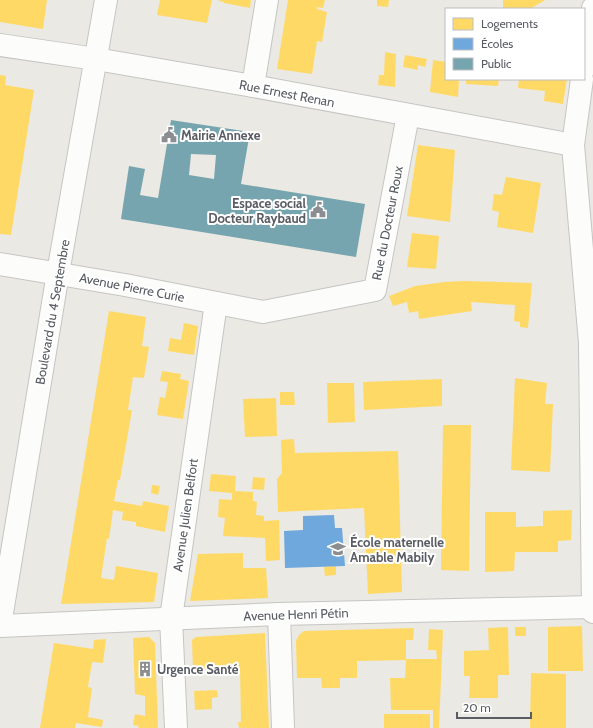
<svg xmlns="http://www.w3.org/2000/svg" width="593" height="728" font-family="Cabin,sans-serif">
<style>
.homes{fill:#ffd966}
.schools{fill:#6fa8dc}
.public{fill:#76a5af;fill-rule:evenodd}
.lines{fill:none;stroke-linecap:round;stroke-linejoin:round}
.minor-casing{stroke:#c6c5c5;stroke-width:24}
.tertiary-casing{stroke:#c6c5c5;stroke-width:24}
.minor{stroke:#fcfcfb;stroke-width:22}
.tertiary{stroke:#fcfcfb;stroke-width:22}
.labels{text-anchor:middle;dominant-baseline:central;stroke-width:4;stroke-linejoin:round;paint-order:stroke}
.street-label{font-size:13px;fill:#595c63;stroke:#fff}
.poi-label{font-size:13px;font-weight:bold;fill:#595c63;stroke:#fff;text-anchor:start}
</style>
<rect width="100%" height="100%" fill="#eae9e3"/>
<g class="homes">
<polygon points="0,0 47,0 43,29 0,22"/>
<polygon points="160,0 212,0 207,23 157,15"/>
<polygon points="219,0 251,0 250,8 224,3 224,2 219,1"/>
<polygon points="288,0 325,0 323,8 317,7 317,9 327,12 322,42 317,41 312,74 277,69"/>
<polygon points="377,0 389,0 388,7 377,6"/>
<polygon points="503,0 545,0 530,9 503,9"/>
<polygon points="385,52 396,54 395,87 378,85 379,75 384,75"/>
<polygon points="405,55 427,59 425,67 418,65 418,70 403,67"/>
<polygon points="433,60 446,62 446,79 459,79 458,97 430,92"/>
<polygon points="0,75 6,76 5,85 34,90 11,235 0,234"/>
<polygon points="466,79 499,79 498,86 466,84"/>
<polygon points="519,79 567,79 563,104 544,101 545,91 518,88"/>
<polygon points="418,145 455,150 450,222 407,216"/>
<polygon points="506,177 541,183 533,233 497,227 499,212 492,210 494,194 502,195"/>
<polygon points="412,233 439,236 436,269 407,267"/>
<polygon points="464,281 532,283 528,328 520,327 520,322 514,321 515,305 471,302 472,311 419,319 418,311 409,313 407,302 393,306 389,296 415,286 444,282"/>
<polygon points="109,311 146,317 142,346 149,347 144,378 133,377 128,410 132,410 120,480 118,480 114,501 142,506 143,501 169,506 165,532 136,526 136,522 122,520 123,512 113,510 109,539 107,538 101,578 114,580 116,566 158,573 154,602 61,604"/>
<polygon points="184,323 198,326 194,355 168,351 170,338 181,340"/>
<polygon points="162,371 181,374 180,379 189,381 183,419 157,415 160,397 165,398 168,382 160,381"/>
<polygon points="515,378 547,383 545,404 553,404 550,472 511,470"/>
<polygon points="442,379 442,406 364,410 363,382"/>
<polygon points="327,383 354,383 355,422 328,423"/>
<polygon points="280,392 294,392 295,405 280,405"/>
<polygon points="276,398 277,436 245,437 243,399"/>
<polygon points="443,425 471,425 469,571 441,570"/>
<polygon points="294,439 295,453 398,451 402,592 368,594 364,508 278,512 277,479 282,473 281,440"/>
<polygon points="211,474 236,476 235,491 253,492 253,501 257,502 256,515 264,516 264,521 279,520 280,560 266,561 265,538 223,536 225,518 218,517 219,499 232,500 232,493 209,491"/>
<polygon points="253,477 265,478 264,490 252,489"/>
<polygon points="152,485 160,486 158,495 151,493"/>
<polygon points="572,510 571,540 558,541 558,552 515,552 514,571 485,572 485,512 516,512 516,527 543,526 543,511"/>
<polygon points="243,553 243,568 266,568 268,598 190,601 198,554"/>
<polygon points="336,566 336,575 325,576 324,567"/>
<polygon points="582,626 583,671 548,671 548,627"/>
<polygon points="508,627 509,675 498,675 498,698 469,698 470,676 464,676 464,651 489,650 488,628"/>
<rect x="515" y="627" width="11" height="9"/>
<polygon points="414,628 413,640 406,640 406,659 437,659 436,650 428,650 429,629 443,630 439,728 433,728 433,710 391,710 390,678 405,678 406,660 357,661 357,678 340,678 340,688 322,688 321,678 297,678 296,641 299,635 304,631 306,631"/>
<polygon points="265,633 269,728 239,728 238,722 241,722 240,668 193,670 192,640 196,637"/>
<polygon points="149,637 155,643 158,728 138,728 139,726 133,725 135,714 145,716 145,696 135,694 133,638"/>
<polygon points="106,639 103,663 92,662 88,687 92,688 88,717 103,720 102,727 76,723 75,728 40,728 54,643 93,649 94,640"/>
<polygon points="531,673 566,674 566,728 530,728"/>
<polygon points="217,690 218,697 212,698 212,709 195,710 194,691"/>
<rect x="384" y="714" width="46" height="14"/>
</g>
<polygon class="schools" points="334,515 335,528 342,528 345,566 285,568 284,531 303,530 303,516"/>
<path class="public" d="M 171,120 L 250,132 L 241,184 L 365,204 L 356,257 L 121,219 L 129,166 L 145,169 L 140,195 L 158,198 ZM 191,154 L 216,155 L 214,179 L 189,175 Z"/>
<g class="lines">
<defs>
<g id="minor">
<polyline points="0,45 96,59 253,86 573,145"/>
<polyline points="584,68 593,8"/>
<polyline points="582,79 573,145 590,343 593,612"/>
<polyline points="253,86 267,0"/>
<polyline points="0,264 125,285 263,312 375,290 408,115"/>
<polyline points="279,614 283,728"/>
<polyline points="0,626 279,614 593,607"/>
<polyline points="176,728 171,618 216,303"/>
</g>
<polyline id="tertiary" points="0,625 58,273 106,0"/>
</defs>
<use href="#minor" class="minor-casing"/>
<use href="#tertiary" class="tertiary-casing"/>
<use href="#minor" class="minor"/>
<use href="#tertiary" class="tertiary"/>
</g>
<defs>
<symbol id="civic-bare" viewBox="-9 -9 18 18"><path d="M-.6-6.5H3V-4.5H.6V-3L4-1V1h2V6H-6V1h2V-1L-.6-3ZM-1.2 2.5V6h2.4V2.5Z" fill="#8c8d90" stroke="#fff" stroke-width="2.5" paint-order="stroke"/></symbol>
<symbol id="school-bare" viewBox="-9 -9 18 18"><path d="M0-5L7-2L0 1L-7-2ZM-4 1L0 2.5L4 1V4Q0 6-4 4Z" fill="#8c8d90" stroke="#fff" stroke-width="2.5" paint-order="stroke"/></symbol>
<symbol id="building-bare" viewBox="-9 -9 18 18"><path d="M-4-6H4V6H1V3H-1V6H-4ZM-2.5-4.3h1.7v1.8h-1.7ZM.8-4.3h1.7v1.8H.8ZM-2.5-1h1.7V.8h-1.7ZM.8-1h1.7V.8H.8Z" fill="#8c8d90" stroke="#fff" stroke-width="2.5" paint-order="stroke"/></symbol>
</defs>
<g fill-rule="evenodd">
<use href="#civic-bare" x="158" y="124" width="22" height="22"/>
<use href="#civic-bare" x="307" y="199" width="22" height="22"/>
<use href="#school-bare" x="327" y="538" width="22" height="22"/>
<use href="#building-bare" x="134" y="658" width="22" height="22"/>
</g>
<g class="labels">
<g class="street-label">
<text transform="translate(287 93) rotate(11)">Rue Ernest Renan</text>
<text transform="translate(387 223) rotate(-79)">Rue du Docteur Roux</text>
<text transform="translate(132 287) rotate(11)">Avenue Pierre Curie</text>
<text transform="translate(52 312) rotate(-80)">Boulevard du 4 Septembre</text>
<text transform="translate(185 515) rotate(-82)">Avenue Julien Belfort</text>
<text transform="translate(296 614) rotate(-2)">Avenue Henri Pétin</text>
</g>
<g class="poi-label">
<text x="181" y="135">Mairie Annexe</text>
<text x="306" y="203" text-anchor="end">Espace social<tspan x="306" dy="15">Docteur Raybaud</tspan></text>
<text x="350" y="542">École maternelle<tspan x="350" dy="15">Amable Mabily</tspan></text>
<text x="157" y="669">Urgence Santé</text>
</g>
</g>
<rect x="445" y="8" width="140" height="72" fill="#ffffff" stroke="#bdbec1"/>
<rect x="453" y="18" width="20" height="12" fill="#ffd966" stroke="#bdbec1"/>
<text x="481" y="28" font-size="12" fill="#595c63">Logements</text>
<rect x="453" y="38" width="20" height="12" fill="#6fa8dc" stroke="#bdbec1"/>
<text x="481" y="48" font-size="12" fill="#595c63">Écoles</text>
<rect x="453" y="58" width="20" height="12" fill="#76a5af" stroke="#bdbec1"/>
<text x="481" y="68" font-size="12" fill="#595c63">Public</text>
<path d="M457 712v6h74v-6" fill="none" stroke="#595c63" stroke-width="2"/>
<text x="463" y="712" font-size="12" fill="#595c63" stroke="#ffffff" stroke-width="3" paint-order="stroke">20 m</text>
</svg>
